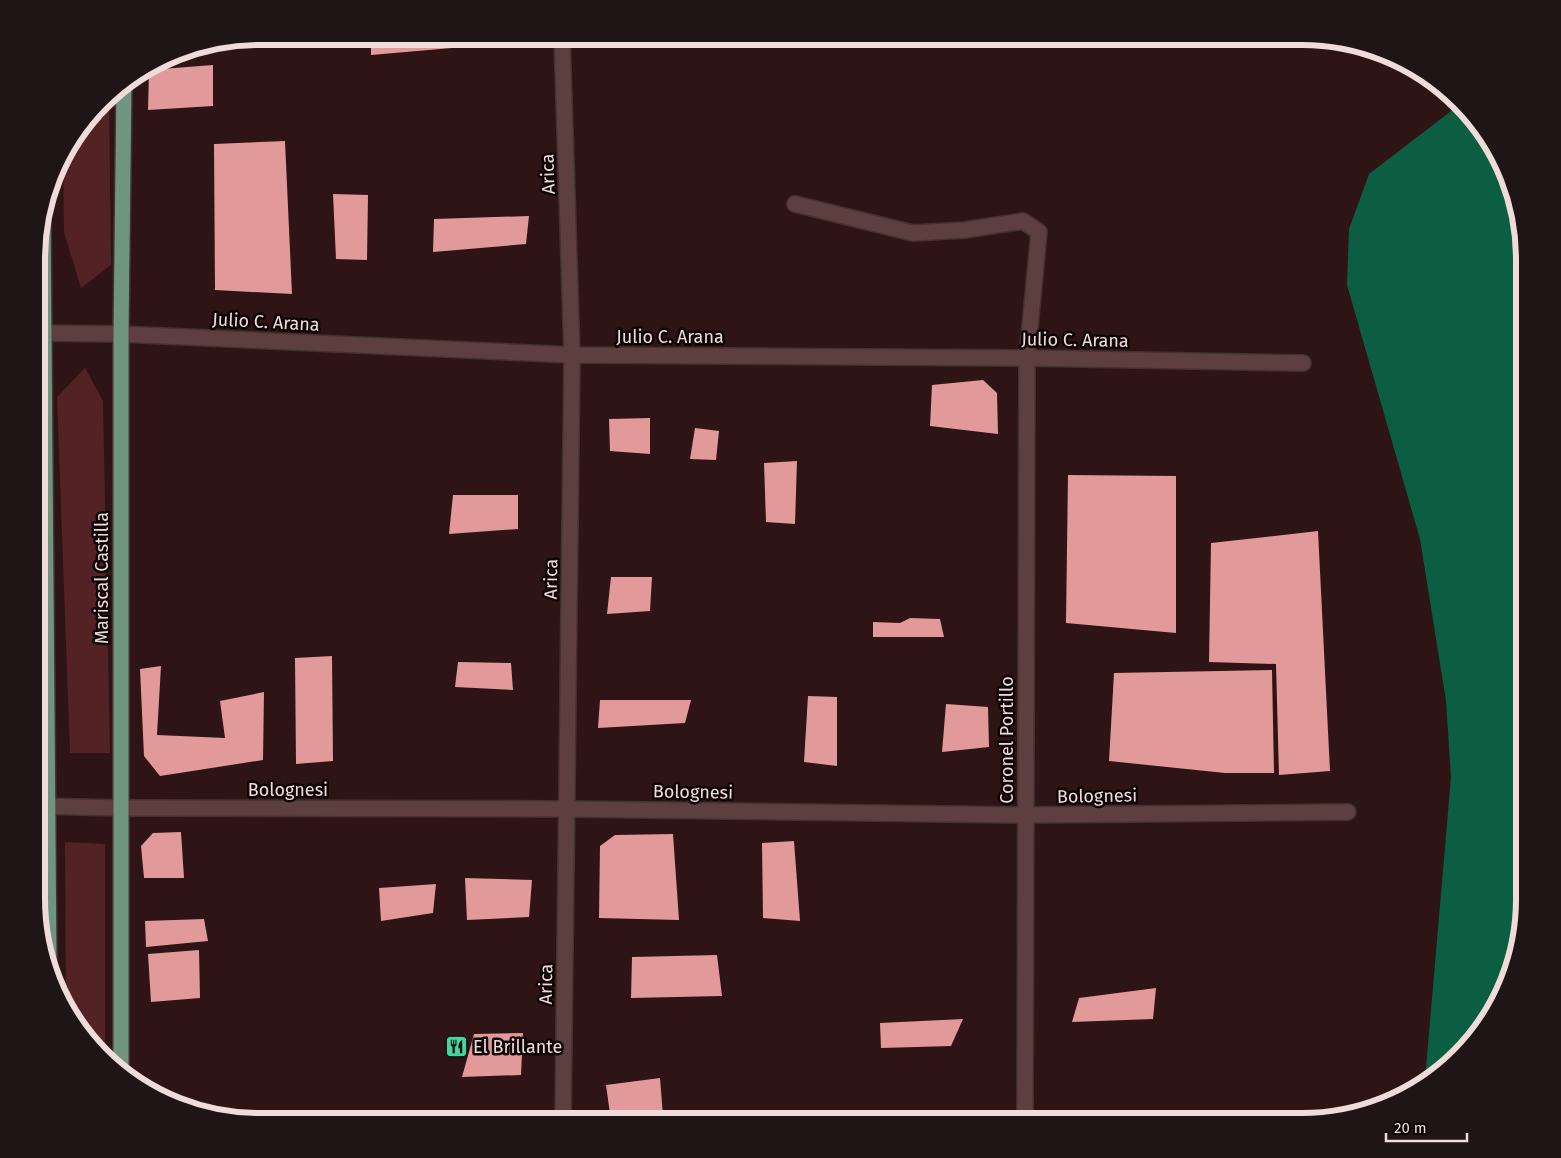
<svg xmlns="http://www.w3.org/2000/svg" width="1561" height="1158" font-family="'Fira Sans',sans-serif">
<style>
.green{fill:#532224}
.water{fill:#0b5e41}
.building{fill:#e29999}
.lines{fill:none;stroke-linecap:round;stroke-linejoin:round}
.minor-casing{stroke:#443132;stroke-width:18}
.major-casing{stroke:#443132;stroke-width:18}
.minor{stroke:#5d3f3f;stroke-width:15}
.major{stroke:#6f957e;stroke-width:15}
.labels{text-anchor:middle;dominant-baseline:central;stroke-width:5;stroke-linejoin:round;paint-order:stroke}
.street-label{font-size:18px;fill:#eedbda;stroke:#0e0405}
.poi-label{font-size:18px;fill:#eedbda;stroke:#0e0405;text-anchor:start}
.rim{fill:none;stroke:#eedbda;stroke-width:6}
</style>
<rect width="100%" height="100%" fill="#2e1415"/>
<g class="green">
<polygon points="109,96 111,265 81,288 64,232 63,157 66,148"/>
<polygon points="85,368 103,401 110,753 70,753 57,397"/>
<polygon points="65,842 105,844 105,1057 66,1007"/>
</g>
<polygon class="water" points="1459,105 1502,161 1525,258 1524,914 1508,985 1470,1046 1425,1080 1451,777 1446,701 1420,539 1347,285 1349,229 1369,174"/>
<g class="building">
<polygon points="371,36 451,36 452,48 371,55"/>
<polygon points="213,65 213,106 148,110 149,70"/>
<polygon points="285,141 292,294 215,290 214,144"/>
<polygon points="333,194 368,195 367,260 336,259"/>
<polygon points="529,216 526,244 433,252 434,219"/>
<polygon points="983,380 997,393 998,434 930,426 932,385"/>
<polygon points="650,418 650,454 610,451 609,419"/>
<polygon points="695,428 719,431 716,460 690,459"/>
<polygon points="797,461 795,524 766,522 764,463"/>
<polygon points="1068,475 1176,476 1176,633 1066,623"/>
<polygon points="453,495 518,495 518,529 449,534"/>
<polygon points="1318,531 1330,771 1279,775 1276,664 1209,662 1211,543"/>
<polygon points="611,577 652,577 650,611 607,614"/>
<polygon points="910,618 940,619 944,637 873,637 873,622 900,623"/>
<polygon points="332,656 333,761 296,764 295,658"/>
<polygon points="458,662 511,663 513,690 455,687"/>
<polygon points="161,666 157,735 225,738 220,701 264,692 263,760 160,776 144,756 140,669"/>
<polygon points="1272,670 1274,773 1225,773 1109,761 1114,673"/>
<polygon points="808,696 837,697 837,766 804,762"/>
<polygon points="600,700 691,700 685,723 598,728"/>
<polygon points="946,704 988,707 989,747 942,752"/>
<polygon points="181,832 184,878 144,878 141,846 153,833"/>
<polygon points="673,834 679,920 599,918 600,846 615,835"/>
<polygon points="794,841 800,921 763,918 762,843"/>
<polygon points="465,878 532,880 529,917 467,920"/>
<polygon points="436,884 433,913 381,921 379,888"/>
<polygon points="204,919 208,941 146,947 145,921"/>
<polygon points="199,950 200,998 151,1002 148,954"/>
<polygon points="717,955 722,996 631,998 632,957"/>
<polygon points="1156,988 1153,1019 1072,1022 1079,998"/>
<polygon points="963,1019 951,1046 881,1048 880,1023"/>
<polygon points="523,1033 521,1075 462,1077 474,1034"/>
<polygon points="660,1078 663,1116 627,1121 611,1121 606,1085"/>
</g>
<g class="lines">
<defs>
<g id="minor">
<polyline points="562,36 572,355 563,1121"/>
<polyline points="795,204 913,233 965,230 1023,221 1039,232 1027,358 1025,1122"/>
<polyline points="38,333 121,334 572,355 1027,358 1303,363"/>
<polyline points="37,806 121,808 567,809 1026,815 1348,812"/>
</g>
<g id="major">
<polyline points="43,215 49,959"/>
<polyline points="121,1072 121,334 124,84"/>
</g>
</defs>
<use href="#minor" class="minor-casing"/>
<use href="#major" class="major-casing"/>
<use href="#minor" class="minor"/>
<use href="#major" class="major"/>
</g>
<defs>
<symbol id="restaurant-square" viewBox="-11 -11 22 22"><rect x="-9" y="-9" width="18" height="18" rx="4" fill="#48d49d" stroke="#0e0405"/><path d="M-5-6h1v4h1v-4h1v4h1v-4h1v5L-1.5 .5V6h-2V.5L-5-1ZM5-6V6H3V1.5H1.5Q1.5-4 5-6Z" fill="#111"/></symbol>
</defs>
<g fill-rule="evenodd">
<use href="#restaurant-square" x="444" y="1034" width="25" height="25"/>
</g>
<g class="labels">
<g class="street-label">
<text transform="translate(548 174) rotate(-92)">Arica</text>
<text transform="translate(266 322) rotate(3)">Julio C. Arana</text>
<text x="670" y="337">Julio C. Arana</text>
<text transform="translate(1075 340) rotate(1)">Julio C. Arana</text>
<text transform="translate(102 578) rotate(-90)">Mariscal Castilla</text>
<text transform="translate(551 579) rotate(-89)">Arica</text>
<text transform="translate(1007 740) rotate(-90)">Coronel Portillo</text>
<text x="288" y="790">Bolognesi</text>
<text transform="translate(693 792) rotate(1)">Bolognesi</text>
<text transform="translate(1097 796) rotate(-1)">Bolognesi</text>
<text transform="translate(546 984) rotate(-89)">Arica</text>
</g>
<g class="poi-label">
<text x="473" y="1047">El Brillante</text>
</g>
</g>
<path d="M0 0H1561V1158H0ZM259 45H1302A214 214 0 0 1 1516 259V899A214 214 0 0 1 1302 1113H259A214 214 0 0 1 45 899V259A214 214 0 0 1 259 45Z" fill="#201516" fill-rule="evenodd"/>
<path class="rim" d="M259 45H1302A214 214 0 0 1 1516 259V899A214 214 0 0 1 1302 1113H259A214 214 0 0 1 45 899V259A214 214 0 0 1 259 45Z"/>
<path d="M1386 1133v8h81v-8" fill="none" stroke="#eedbda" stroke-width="2.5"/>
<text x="1394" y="1133" font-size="15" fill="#eedbda" stroke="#0e0405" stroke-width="4" paint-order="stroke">20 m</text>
</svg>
